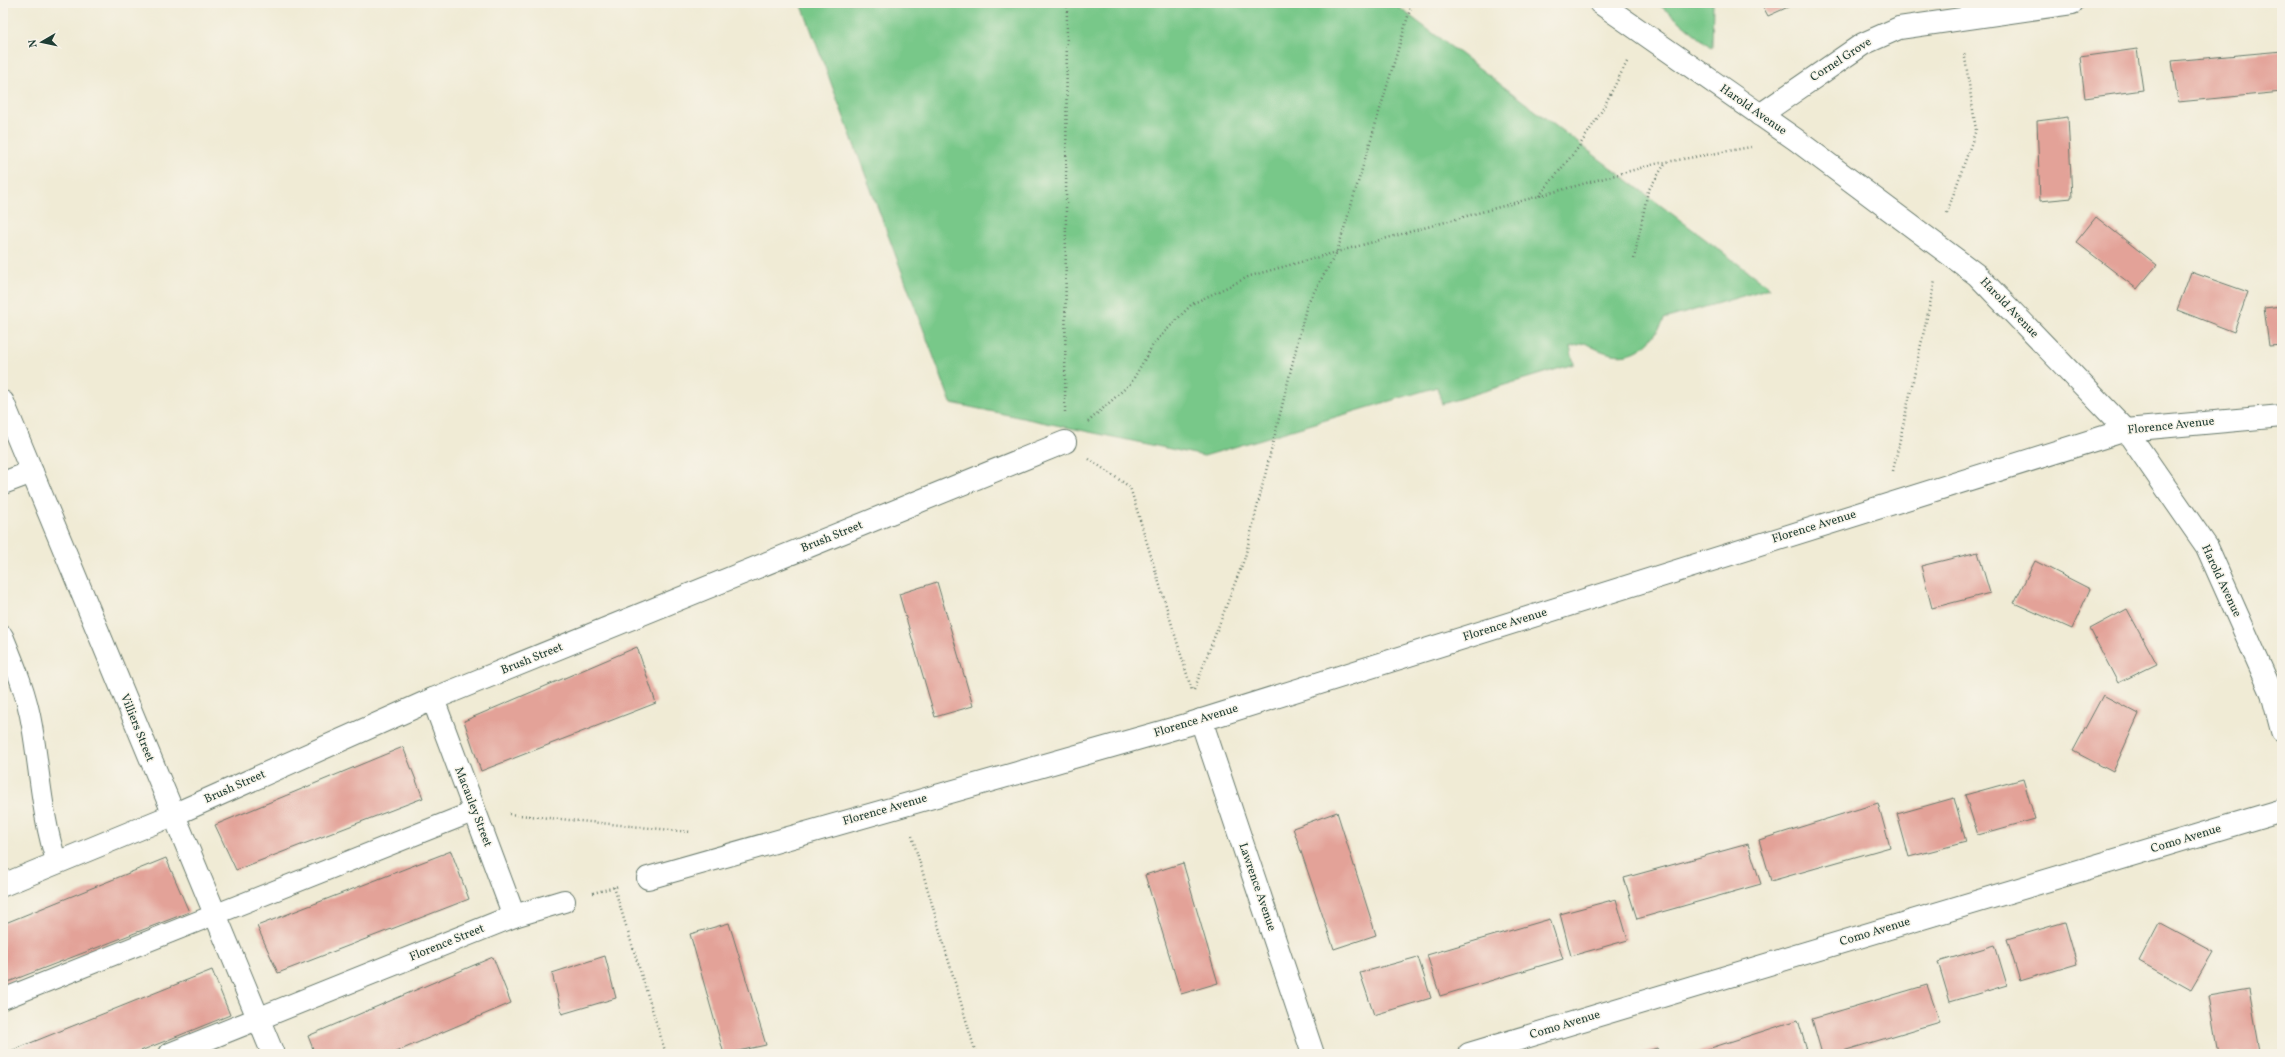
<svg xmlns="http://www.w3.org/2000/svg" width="2285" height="1057" font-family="Vollkorn,serif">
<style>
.green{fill:#78c889;stroke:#4c825e}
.building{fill:#e3a298}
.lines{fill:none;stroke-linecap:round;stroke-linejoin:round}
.lane-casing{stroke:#687a6c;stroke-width:22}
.street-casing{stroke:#687a6c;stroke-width:24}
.path{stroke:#687a6c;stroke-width:2.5;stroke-dasharray:1 3;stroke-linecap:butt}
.lane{stroke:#fff;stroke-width:20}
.street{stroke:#fff;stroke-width:22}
.labels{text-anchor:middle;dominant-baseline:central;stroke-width:3;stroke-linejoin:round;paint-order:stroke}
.street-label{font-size:12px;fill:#1f3d34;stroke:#f7f3e8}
</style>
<rect width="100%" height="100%" fill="#f7f3e8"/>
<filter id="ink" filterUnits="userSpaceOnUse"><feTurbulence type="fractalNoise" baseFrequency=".025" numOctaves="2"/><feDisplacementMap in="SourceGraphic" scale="8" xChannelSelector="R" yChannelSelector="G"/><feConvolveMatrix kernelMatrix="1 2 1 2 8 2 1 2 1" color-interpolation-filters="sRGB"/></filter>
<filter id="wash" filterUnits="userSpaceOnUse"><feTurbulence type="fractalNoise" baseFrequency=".012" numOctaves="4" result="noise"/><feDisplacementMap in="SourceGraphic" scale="16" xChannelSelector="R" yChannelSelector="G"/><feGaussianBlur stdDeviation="0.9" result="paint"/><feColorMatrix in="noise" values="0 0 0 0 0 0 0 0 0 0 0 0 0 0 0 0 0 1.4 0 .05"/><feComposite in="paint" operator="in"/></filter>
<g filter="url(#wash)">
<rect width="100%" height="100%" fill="#f0ebd5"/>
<g class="green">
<path d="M 801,3 L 1393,3 L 1770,288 L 1664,319 C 1663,325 1658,330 1655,334 C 1635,362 1611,358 1585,343 L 1570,347 L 1574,364 L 1442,404 L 1437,387 L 1204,456 L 951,403 Z"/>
<polygon points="1657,3 1713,3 1712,48"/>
</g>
<g id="blocks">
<g class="building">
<polygon points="1761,3 1797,3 1768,16"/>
<polygon points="2137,49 2143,90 2085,98 2080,57"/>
<polygon points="2282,51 2282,92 2178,102 2172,61"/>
<polygon points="2068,117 2072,198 2040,201 2037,121"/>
<polygon points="2096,217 2157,265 2137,289 2076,242"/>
<polygon points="2191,272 2248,292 2234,332 2177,310"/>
<polygon points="2282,306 2282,345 2269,346 2264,308"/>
<polygon points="1978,552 1990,593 1932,608 1921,566"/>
<polygon points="2035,561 2090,589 2072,629 2014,603"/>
<polygon points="937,582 973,706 935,717 899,594"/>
<polygon points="2127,609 2157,664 2118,683 2090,629"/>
<polygon points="637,647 656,703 481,771 464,721"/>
<polygon points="2103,695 2139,714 2113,772 2073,751"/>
<polygon points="403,747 423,798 236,870 215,825"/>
<polygon points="2023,779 2035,819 1978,835 1965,795"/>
<polygon points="1954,798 1966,842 1909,857 1897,814"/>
<polygon points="1878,803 1890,847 1771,881 1759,840"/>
<polygon points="1337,812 1376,935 1334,949 1293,828"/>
<polygon points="1748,844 1761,884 1637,919 1624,878"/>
<polygon points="451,851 469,899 278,973 257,926"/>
<polygon points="166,858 189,912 3,984 3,924"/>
<polygon points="1183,863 1218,983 1181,994 1145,875"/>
<polygon points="1616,899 1628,940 1571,956 1560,914"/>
<polygon points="1550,919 1563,959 1440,996 1427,955"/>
<polygon points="2065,922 2077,964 2020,981 2007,939"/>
<polygon points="729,923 766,1045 724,1054 690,934"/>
<polygon points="2159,923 2213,952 2191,990 2139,961"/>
<polygon points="1995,945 2007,985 1950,1002 1938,962"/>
<polygon points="605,956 616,998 562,1014 552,973"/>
<polygon points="493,957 511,1003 391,1054 315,1054 308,1036"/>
<polygon points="1418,957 1431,998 1374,1015 1360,973"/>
<polygon points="212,970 230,1015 133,1054 3,1054"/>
<polygon points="1927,985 1940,1022 1833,1054 1822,1054 1812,1019"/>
<polygon points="2249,989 2260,1051 2218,1054 2208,996"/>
<polygon points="1798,1020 1808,1054 1692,1054"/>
<polygon points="1657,1048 1659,1054 1638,1054"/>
</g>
</g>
</g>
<g filter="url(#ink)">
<use href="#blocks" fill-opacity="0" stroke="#687a6c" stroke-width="1"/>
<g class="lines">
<defs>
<g id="lane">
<path d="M 3,636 C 15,665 27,695 32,726 C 40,772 42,819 57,863"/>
<polyline points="3,999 475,811"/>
</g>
<g id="street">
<polyline points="1600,3 1795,139 1977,275 2126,430 2207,547 2272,693 2282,731"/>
<polyline points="1760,115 1863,44 1899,28 2072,3"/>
<polyline points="3,402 273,1054"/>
<polyline points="3,483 32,472"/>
<polyline points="433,699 514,916"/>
<polyline points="1201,720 1313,1054"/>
<polyline points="648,878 1186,725 2126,430 2282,416"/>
<polyline points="3,885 173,815 433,699 1065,442"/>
<polyline points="170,1054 514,916 564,901"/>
<polyline points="1469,1054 2282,810"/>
</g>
</defs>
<use href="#lane" class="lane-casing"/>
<use href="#street" class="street-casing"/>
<g class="path">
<polyline points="1539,196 1578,148 1600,114 1628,60"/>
<polyline points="1947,213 1976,130 1964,51"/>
<polyline points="1634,259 1648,191 1666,162"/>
<polyline points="1065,412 1067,3"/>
<polyline points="1088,422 1131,383 1154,343 1192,304 1250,276 1655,164 1751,147"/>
<polyline points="1089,459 1130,487 1192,691"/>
<polyline points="1893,471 1935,281"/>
<polyline points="1194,690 1245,557 1307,304 1337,252 1412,3"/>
<polyline points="509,814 691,832"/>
<polyline points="912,836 976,1054"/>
<polyline points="614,887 666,1054"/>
<polyline points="593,893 619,886"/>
</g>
<use href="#lane" class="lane"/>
<use href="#street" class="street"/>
</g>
</g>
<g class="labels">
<g class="street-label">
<text transform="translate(1841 60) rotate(-33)">Cornel Grove</text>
<text transform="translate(1753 110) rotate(35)">Harold Avenue</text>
<text transform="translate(2009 308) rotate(46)">Harold Avenue</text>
<text transform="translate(2171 426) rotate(-6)">Florence Avenue</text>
<text transform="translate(1814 527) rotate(-17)">Florence Avenue</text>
<text transform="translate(832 537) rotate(-22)">Brush Street</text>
<text transform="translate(2221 581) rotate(65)">Harold Avenue</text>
<text transform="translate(1505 625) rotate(-17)">Florence Avenue</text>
<text transform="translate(532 659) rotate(-22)">Brush Street</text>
<text transform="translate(1196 721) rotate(-17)">Florence Avenue</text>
<text transform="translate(137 728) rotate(68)">Villiers Street</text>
<text transform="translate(235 787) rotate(-24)">Brush Street</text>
<text transform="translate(473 807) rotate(69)">Macauley Street</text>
<text transform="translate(885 810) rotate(-16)">Florence Avenue</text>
<text transform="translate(2186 839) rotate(-17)">Como Avenue</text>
<text transform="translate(1257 887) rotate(71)">Lawrence Avenue</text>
<text transform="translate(1875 932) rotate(-17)">Como Avenue</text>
<text transform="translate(447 943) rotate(-22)">Florence Street</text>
<text transform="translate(1565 1025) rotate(-17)">Como Avenue</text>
</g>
</g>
<rect width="2285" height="1057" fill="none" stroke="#f7f3e8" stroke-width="16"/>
<g transform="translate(42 42) rotate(261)" stroke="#f7f3e8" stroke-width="3" paint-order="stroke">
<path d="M0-3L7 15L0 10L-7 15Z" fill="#1f3d34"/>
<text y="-6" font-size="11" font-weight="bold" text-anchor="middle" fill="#1f3d34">N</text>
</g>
</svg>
